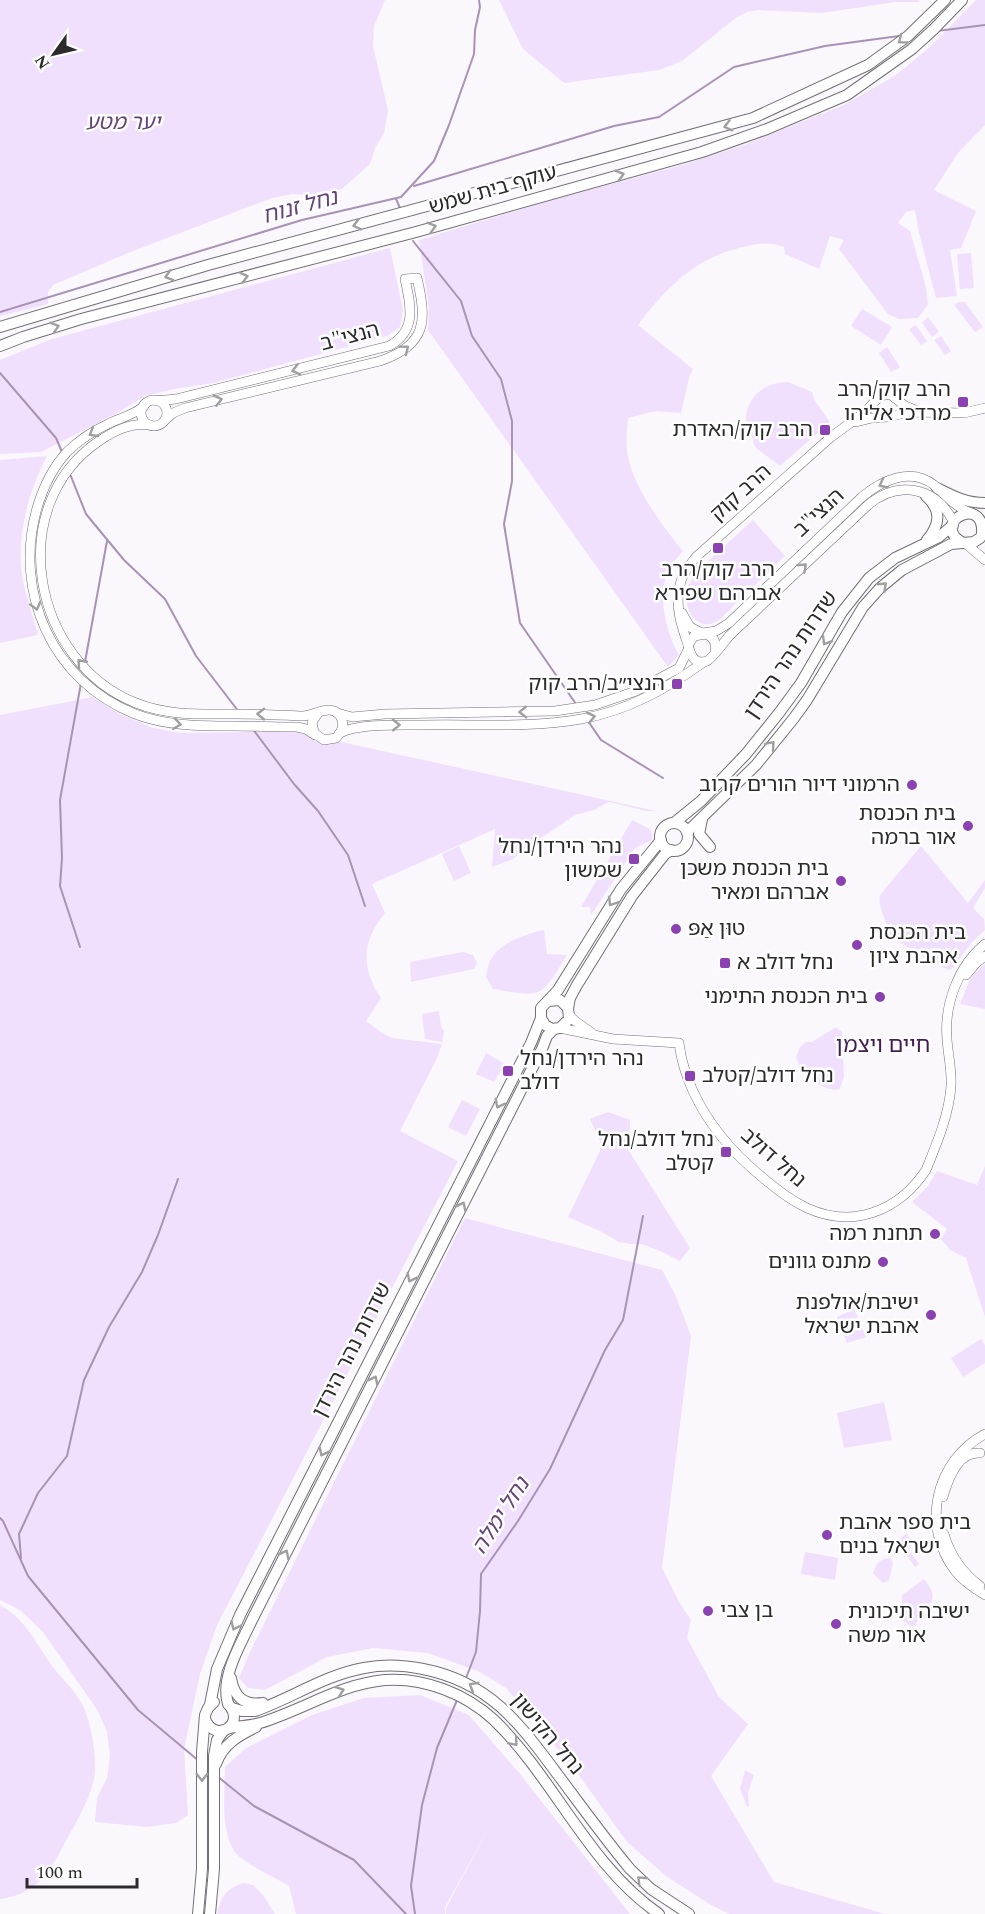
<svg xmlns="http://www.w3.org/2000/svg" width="985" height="1914" font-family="Spectral,'Noto Sans Hebrew',serif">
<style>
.green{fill:#f1e0fd}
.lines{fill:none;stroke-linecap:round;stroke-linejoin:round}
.stream{stroke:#a992b7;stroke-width:2}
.tertiary-casing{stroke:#737075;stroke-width:10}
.secondary-casing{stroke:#737075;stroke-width:12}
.tertiary{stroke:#fff;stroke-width:9}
.secondary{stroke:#fff;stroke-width:10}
.oneway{stroke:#a09fa0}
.poi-dot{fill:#8c41b2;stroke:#fff;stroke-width:2}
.labels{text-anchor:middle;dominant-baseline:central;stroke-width:5;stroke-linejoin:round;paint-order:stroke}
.park-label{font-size:21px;font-style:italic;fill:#644376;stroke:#fff}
.street-label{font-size:21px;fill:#2b2a2c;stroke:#fff}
.poi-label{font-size:21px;fill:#2b2a2c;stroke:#fff;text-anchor:end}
.water-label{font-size:22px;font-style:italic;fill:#654478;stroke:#fff}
.neighbourhood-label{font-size:22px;fill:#411d53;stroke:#fff}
</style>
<rect width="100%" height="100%" fill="#faf7fd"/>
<g class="green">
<polygon points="0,0 385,0 374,26 373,46 388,110 384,133 375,148 370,164 342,189 331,194 318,196 292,194 272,198 128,253 53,285 48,292 48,304 0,316"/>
<polygon points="499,0 920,0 918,2 896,2 822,13 759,10 747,12 737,17 682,61 659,70 564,83 523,49"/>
<path d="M 976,0 L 985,0 L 985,125 L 958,153 L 934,190 L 976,211 L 961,248 L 950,250 L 957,296 L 936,298 L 919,233 L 915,210 L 906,212 L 898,223 L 910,231 L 926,287 L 928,305 L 918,318 L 899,319 L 888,314 L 839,249 L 844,240 L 830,236 L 819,269 L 785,254 L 784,247 C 772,242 760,243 748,246 C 699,255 667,286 638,325 L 693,369 L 689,378 L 681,413 L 656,411 L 628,418 C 627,429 626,440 627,451 C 631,484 662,526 683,551 C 678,557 672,563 669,570 C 656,595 666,632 679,655 L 668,667 L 428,330 L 429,307 L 419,240 L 541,203 L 678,166 L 744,145 L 844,105 L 896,75 L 931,46 Z"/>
<polygon points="390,248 403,310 400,327 387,336 213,383 174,389 144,396 121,411 41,452 0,454 0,360 52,339"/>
<polygon points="971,253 974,288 960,289 957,254"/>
<polygon points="959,302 965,302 983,327 975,332 954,305"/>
<polygon points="862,309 892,327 881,345 851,326"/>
<polygon points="928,317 939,332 932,337 922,323"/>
<polygon points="916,325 927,341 921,345 909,329"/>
<polygon points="941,336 951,351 945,355 934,340"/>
<polygon points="887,347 900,367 891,372 879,353"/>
<path d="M 788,382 L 812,392 L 815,401 L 830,422 L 780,466 L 756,448 L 753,442 L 754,441 L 751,436 L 749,424 L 746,424 C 744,398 764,382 788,382 Z"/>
<path d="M 47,456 C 28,492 15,540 23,581 C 27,599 33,617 38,635 L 0,643 L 0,460 Z"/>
<path d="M 753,520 L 785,556 L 719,620 C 699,634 683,611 687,591 C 689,583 693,577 698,570 Z"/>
<path d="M 93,697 L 122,715 L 153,728 L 182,733 L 298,731 C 314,737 318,748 337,741 L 656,811 L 646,811 L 609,802 L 594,810 L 575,815 L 526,848 L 513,859 L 492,867 L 495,829 L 372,884 L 385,913 C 361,942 361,968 381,998 L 366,1021 L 382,1033 L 392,1038 L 442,1044 L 437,1058 L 400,1131 L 458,1161 L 217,1625 L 200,1674 L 184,1749 L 188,1815 L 176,1823 L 147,1827 L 95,1822 L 97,1798 L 107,1778 L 110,1755 L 107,1732 L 98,1711 L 43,1632 L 20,1610 L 0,1600 L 0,715 Z"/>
<polygon points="632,820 650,829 653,836 652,840 635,848 591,915 590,907 581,907"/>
<polygon points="459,846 471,873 454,881 442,854"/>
<path d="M 921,846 L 968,903 L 985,880 L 985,888 L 973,908 L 984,919 L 985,930 L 971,943 L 951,970 L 944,968 L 899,942 L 900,940 L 889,936 C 888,922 877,907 880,895 Z"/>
<polygon points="693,863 708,867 704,875 688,878 685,870"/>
<path d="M 544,930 L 547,954 L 567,955 C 540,998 544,998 493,989 L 486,977 C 487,971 488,964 491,959 C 499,943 528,933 544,930 Z"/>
<polygon points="463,952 473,955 477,963 474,969 411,982 410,962"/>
<polygon points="985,964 985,1009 960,1004 971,977"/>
<polygon points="439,1011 441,1027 444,1031 442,1042 425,1039 422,1014"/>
<path d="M 836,1027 L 842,1032 L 844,1076 L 840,1089 C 824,1094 800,1072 796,1057 L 800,1047 L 806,1042 L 812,1042 Z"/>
<polygon points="486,1053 505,1064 494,1082 476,1074"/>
<polygon points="462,1100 480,1109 466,1136 448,1127"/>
<polygon points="608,1112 630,1120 629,1151 690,1248 680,1261 660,1251 641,1244 631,1244 619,1242 602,1232 568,1217 600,1151 600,1141 590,1119"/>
<polygon points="985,1166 985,1317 966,1258 950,1250 941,1239 947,1229 912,1202 928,1186 937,1171 977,1185"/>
<polygon points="465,1218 662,1270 675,1294 691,1336 662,1568 679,1602 691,1620 687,1638 719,1697 748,1724 711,1776 774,1882 885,1914 729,1914 711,1905 666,1876 627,1842 573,1767 506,1688 480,1672 428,1653 373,1648 327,1657 265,1690 248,1688 239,1678 250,1652"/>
<polygon points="854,1309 866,1337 847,1343 837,1317"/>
<polygon points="981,1339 985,1345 985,1363 963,1377 951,1358"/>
<polygon points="884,1402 892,1440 844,1448 837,1413"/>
<polygon points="907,1533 911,1543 909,1550 919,1564 915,1567 903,1550 897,1551 901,1538"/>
<polygon points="805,1552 838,1558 835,1580 801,1574"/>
<path d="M 891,1558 L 893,1563 L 889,1580 L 883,1583 L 873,1573 C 877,1563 879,1559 891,1558 Z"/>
<path d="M 924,1579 C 930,1587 937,1596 929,1605 C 929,1606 922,1611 921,1611 C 917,1618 919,1623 912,1627 L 903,1621 L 902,1595 Z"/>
<path d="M 0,1605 C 23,1617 36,1642 50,1663 C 59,1676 71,1686 79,1699 C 91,1715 99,1764 93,1783 C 87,1805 74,1826 63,1846 C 49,1874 34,1895 0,1899 Z"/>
<path d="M 420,1695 L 469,1715 L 520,1774 L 630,1914 L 446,1914 L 446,1908 L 491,1824 L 445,1907 L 445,1914 L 296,1914 L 289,1886 C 277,1879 240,1861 234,1851 C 220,1827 225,1793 225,1767 L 246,1748 L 312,1715 L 364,1698 Z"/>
<polygon points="745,1770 754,1775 748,1793 749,1806 747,1807 740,1789"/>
<path d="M 244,1883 L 253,1885 L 263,1895 L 275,1914 L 217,1914 C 221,1897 226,1888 244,1883 Z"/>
</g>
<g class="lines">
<g class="stream">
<polyline points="937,31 985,25"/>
<polyline points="414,186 614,126 659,117 734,67 825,46 899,36"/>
<polyline points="396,199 400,208"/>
<polyline points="413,241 461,301 472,336 501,379 512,421 512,481 504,524 520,623 576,704"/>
<polyline points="0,312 302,220 401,197 434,161 449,125 474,54 475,30 480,7 479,0"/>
<polyline points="0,373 56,438 62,452"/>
<polyline points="70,474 86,514 124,560 165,599 196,656 239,712"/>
<polyline points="85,662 107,541"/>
<polyline points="588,721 601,740 663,778"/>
<polyline points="252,728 294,784 318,811 348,855 365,906"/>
<polyline points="80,947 60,886 62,858 60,800 81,683"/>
<polyline points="0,1518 3,1521 28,1576 138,1710 199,1761"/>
<polyline points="21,1558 19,1534 38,1493 67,1456 84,1380 109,1327 142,1272 158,1235 178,1179"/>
<polyline points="466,1678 476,1652 480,1611 481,1574 518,1521 550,1469 605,1350 623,1320 643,1216"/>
<polyline points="217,1776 254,1806 354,1860 406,1914"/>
<polyline points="415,1914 411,1886 422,1805 437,1748 457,1700"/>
</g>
<defs>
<g id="tertiary">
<circle cx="154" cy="413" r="13"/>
<path d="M 156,401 L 176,399 L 389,346 C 417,331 411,306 405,279 L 417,278 C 427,321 427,345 380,361 L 185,408 L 173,413 L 164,421"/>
<path d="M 144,406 C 134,415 120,418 108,424 C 93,431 79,440 67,452 C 53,467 43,488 37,508 C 13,592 52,681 135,714 C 167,726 199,726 233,726 C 254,726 275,727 297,727 L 306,729 L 315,735"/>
<path d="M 920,412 L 905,406 L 890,394 L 880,396 L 864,413 L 831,437 L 696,557 C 688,567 680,577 679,591 C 676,609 681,624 687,642 C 690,651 692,666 707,661 C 713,658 724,642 729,636 L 868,505 C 898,480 936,486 954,523"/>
<polyline points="856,422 872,418 888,417 909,412 964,413 985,408"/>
<path d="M 150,425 C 131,422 114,431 99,441 C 3,506 32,662 136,703 C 168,716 201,714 235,714 C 258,714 280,715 303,716 C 316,715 336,701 342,720 C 344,727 341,733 336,738 L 324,740 L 314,733 L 312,722 L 319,712"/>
<polyline points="965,543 985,560"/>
<polyline points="682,613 690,627 702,633"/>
<path d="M 703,633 L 716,631 L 729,623 L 862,497 C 882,480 911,467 934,485 C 947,496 955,507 971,513"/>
<path d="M 688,645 L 694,636 L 706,634 C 714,637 717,643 715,652"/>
<polyline points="337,713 352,717 385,714 555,711 595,705 636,691 679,668 688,650"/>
<path d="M 339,734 C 354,723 405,725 425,725 C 474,724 533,728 581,719 C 627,711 666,689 704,662"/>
<polyline points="966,975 976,963 985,956"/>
<polyline points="569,1015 575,1021 592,1033"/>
<path d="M 560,1028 L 613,1039 L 679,1043 C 681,1059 686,1076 693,1091 C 708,1124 734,1154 762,1177 C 776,1189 790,1200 807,1208 C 853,1229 899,1211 926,1170 C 937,1143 949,1115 951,1086 C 952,1070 948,1055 947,1039 C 944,1005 958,966 985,944"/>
<path d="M 985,1434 C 935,1461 920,1526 956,1572 C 964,1582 975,1589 985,1595"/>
<path d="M 943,1497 C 948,1479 958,1451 980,1453"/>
<path d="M 944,1534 C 950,1555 963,1573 980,1586"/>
</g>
<g id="secondary">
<polyline points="0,327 208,265 753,118 868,65 908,36 945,0"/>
<polyline points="0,346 23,337 81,319 416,232 702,152 767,129 847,95 912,49 934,29 962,0"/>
<path d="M 937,488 C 953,496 966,503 985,503"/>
<path d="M 926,496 C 942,510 940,525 927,540"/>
<path d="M 963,543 C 928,523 985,493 982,534"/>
<polyline points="702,819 699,834 710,847"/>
<polyline points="674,823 701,801 746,754 779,713 801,683 842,612 869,578 895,558 939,537 953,525"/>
<circle cx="674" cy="837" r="14"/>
<polyline points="687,832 756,765 794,718 807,700 863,607 880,588 902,570 951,544 974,542 980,538 985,530"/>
<polyline points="548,1001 560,1000 568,1008 569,1019 560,1028 552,1029 545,1025 541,1018 541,1008 558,990 621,889 661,840"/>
<polyline points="568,1008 570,998 577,985 632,896 665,854 671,850"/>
<path d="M 231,1678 C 234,1697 244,1706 263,1703"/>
<path d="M 228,1704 C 220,1677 241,1644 252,1620 L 542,1049 L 547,1036 L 554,1029"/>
<polyline points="210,1705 217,1669 240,1615 531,1043 541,1018"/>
<path d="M 232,1708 L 242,1711 L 255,1711 C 292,1698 325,1675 364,1668 C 384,1664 403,1665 423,1669 C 490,1682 520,1724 558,1775 C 582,1807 605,1839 630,1869 L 651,1889 L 689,1914"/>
<path d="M 205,1719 C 215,1744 246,1725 229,1705"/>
<path d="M 229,1728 C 239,1726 250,1726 260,1723 C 303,1710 340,1684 385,1680 C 424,1677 466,1694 494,1720 C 555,1779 588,1865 659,1914"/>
<path d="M 216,1764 C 223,1744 238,1736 256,1727"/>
<polyline points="198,1914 202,1869 202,1752 205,1715 208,1708 214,1702"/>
<polyline points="210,1914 214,1869 214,1756 217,1740 224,1730"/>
</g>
</defs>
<use href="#tertiary" class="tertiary-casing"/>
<use href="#secondary" class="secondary-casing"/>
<use href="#tertiary" class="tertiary"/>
<use href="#secondary" class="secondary"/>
</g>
<defs><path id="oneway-chevron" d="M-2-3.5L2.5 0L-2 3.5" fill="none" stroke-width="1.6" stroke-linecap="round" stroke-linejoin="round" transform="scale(1.5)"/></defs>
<g class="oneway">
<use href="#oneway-chevron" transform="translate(902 40) rotate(143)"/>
<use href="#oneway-chevron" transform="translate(728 126) rotate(165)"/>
<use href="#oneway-chevron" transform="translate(620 175) rotate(-16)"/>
<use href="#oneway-chevron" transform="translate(357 225) rotate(165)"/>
<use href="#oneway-chevron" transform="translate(432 227) rotate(-16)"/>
<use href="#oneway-chevron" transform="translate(169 276) rotate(164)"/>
<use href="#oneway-chevron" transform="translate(244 277) rotate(-15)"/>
<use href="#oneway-chevron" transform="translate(55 327) rotate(-17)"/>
<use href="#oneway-chevron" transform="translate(405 349) rotate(-37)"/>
<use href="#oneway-chevron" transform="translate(296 370) rotate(166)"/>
<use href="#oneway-chevron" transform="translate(218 400) rotate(-13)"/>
<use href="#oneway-chevron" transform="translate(93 433) rotate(150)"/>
<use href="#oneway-chevron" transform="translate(883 484) rotate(153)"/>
<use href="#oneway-chevron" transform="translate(803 567) rotate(-43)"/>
<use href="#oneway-chevron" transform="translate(883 586) rotate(-43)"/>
<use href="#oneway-chevron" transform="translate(36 606) rotate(75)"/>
<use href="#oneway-chevron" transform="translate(826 641) rotate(121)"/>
<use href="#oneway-chevron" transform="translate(81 663) rotate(-132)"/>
<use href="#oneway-chevron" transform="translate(523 712) rotate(179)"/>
<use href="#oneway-chevron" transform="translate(261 714) rotate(-179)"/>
<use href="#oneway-chevron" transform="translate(591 717) rotate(-13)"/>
<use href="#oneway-chevron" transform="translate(177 724) rotate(8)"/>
<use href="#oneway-chevron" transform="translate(396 725) rotate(-1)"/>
<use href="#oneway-chevron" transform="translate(771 745) rotate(-49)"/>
<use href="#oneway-chevron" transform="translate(612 902) rotate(123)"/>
<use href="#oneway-chevron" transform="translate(499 1104) rotate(117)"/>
<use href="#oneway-chevron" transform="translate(462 1206) rotate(-63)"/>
<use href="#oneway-chevron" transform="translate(411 1278) rotate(117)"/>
<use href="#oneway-chevron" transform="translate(374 1380) rotate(-63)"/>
<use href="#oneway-chevron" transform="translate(323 1452) rotate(117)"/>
<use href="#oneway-chevron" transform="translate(285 1554) rotate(-63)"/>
<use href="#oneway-chevron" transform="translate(235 1626) rotate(115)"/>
<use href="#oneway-chevron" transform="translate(473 1686) rotate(-149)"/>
<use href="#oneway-chevron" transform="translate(340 1691) rotate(-20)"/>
<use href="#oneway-chevron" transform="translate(514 1742) rotate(50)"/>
<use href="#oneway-chevron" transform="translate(202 1777) rotate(90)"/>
<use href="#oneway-chevron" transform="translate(641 1880) rotate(-136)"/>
</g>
<g class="poi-dot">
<rect x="957" y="396" width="12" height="12" rx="3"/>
<rect x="819" y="424" width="12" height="12" rx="3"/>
<rect x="712" y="542" width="12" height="12" rx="3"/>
<rect x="671" y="678" width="12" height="12" rx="3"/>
<circle cx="912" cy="785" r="6"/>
<circle cx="968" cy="826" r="6"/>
<rect x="628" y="853" width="12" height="12" rx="3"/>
<circle cx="841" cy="881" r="6"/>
<circle cx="676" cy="929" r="6"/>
<circle cx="857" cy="945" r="6"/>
<rect x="719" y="957" width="12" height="12" rx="3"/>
<circle cx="880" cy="997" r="6"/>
<rect x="502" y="1065" width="12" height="12" rx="3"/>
<rect x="684" y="1070" width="12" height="12" rx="3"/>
<rect x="720" y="1146" width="12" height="12" rx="3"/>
<circle cx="935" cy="1234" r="6"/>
<circle cx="883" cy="1262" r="6"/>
<circle cx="931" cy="1315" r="6"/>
<circle cx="827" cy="1535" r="6"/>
<circle cx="708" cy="1611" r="6"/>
<circle cx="836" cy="1624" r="6"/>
</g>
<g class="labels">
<g class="park-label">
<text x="123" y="123">יער מטע</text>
</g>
<g class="street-label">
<text transform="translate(493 190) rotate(-16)">עוקף בית שמש</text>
<text transform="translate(350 337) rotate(-15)">הנצי"ב</text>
<text transform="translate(741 493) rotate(-42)">הרב קוק</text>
<text transform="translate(819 513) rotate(-43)">הנצי"ב</text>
<text transform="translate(791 655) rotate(-56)">שדרות נהר הירדן</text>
<text transform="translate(773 1158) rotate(41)">נחל דולב</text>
<text transform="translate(352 1350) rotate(-63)">שדרות נהר הירדן</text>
<text transform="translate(547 1734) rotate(50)">נחל הקישון</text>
</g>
<g class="poi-label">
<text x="951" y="390">הרב קוק/הרב<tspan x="951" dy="24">מרדכי אליהו</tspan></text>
<text x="813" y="430">הרב קוק/האדרת</text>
<text x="718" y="570" text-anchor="middle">הרב קוק/הרב<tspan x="718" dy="24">אברהם שפירא</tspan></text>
<text x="665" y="684">הנצי״ב/הרב קוק</text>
<text x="900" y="785">הרמוני דיור הורים קרוב</text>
<text x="956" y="814">בית הכנסת<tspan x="956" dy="24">אור ברמה</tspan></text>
<text x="622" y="847">נהר הירדן/נחל<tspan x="622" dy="24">שמשון</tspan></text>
<text x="829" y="869">בית הכנסת משכן<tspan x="829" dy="24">אברהם ומאיר</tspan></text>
<text x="688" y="929" text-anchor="start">טוּן אַפּ</text>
<text x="869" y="933" text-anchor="start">בית הכנסת<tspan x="869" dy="24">אהבת ציון</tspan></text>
<text x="737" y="963" text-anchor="start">נחל דולב א</text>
<text x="868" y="997">בית הכנסת התימני</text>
<text x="520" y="1059" text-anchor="start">נהר הירדן/נחל<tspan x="520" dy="24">דולב</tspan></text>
<text x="702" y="1076" text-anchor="start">נחל דולב/קטלב</text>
<text x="714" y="1140">נחל דולב/נחל<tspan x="714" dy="24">קטלב</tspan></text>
<text x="923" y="1234">תחנת רמה</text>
<text x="871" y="1262">מתנס גוונים</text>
<text x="919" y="1303">ישיבת/אולפנת<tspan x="919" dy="24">אהבת ישראל</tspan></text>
<text x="839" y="1523" text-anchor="start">בית ספר אהבת<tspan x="839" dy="24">ישראל בנים</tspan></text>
<text x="720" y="1611" text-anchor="start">בן צבי</text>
<text x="848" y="1612" text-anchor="start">ישיבה תיכונית<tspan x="848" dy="24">אור משה</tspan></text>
</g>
<g class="water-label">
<text transform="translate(300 207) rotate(-15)">נחל זנוח</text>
<text transform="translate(501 1516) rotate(-57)">נחל ימלה</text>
</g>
<g class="neighbourhood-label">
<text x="883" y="1045">חיים ויצמן</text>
</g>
</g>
<g transform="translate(54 54) rotate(236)" stroke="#ffffff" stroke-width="4.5" paint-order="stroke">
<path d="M0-4.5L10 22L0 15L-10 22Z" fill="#2b2a2c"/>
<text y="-9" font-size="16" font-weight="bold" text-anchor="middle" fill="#2b2a2c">N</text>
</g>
<path d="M27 1878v9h110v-9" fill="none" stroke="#2b2a2c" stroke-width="3"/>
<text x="36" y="1878" font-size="18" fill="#2b2a2c" stroke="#ffffff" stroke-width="4.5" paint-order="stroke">100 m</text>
</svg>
